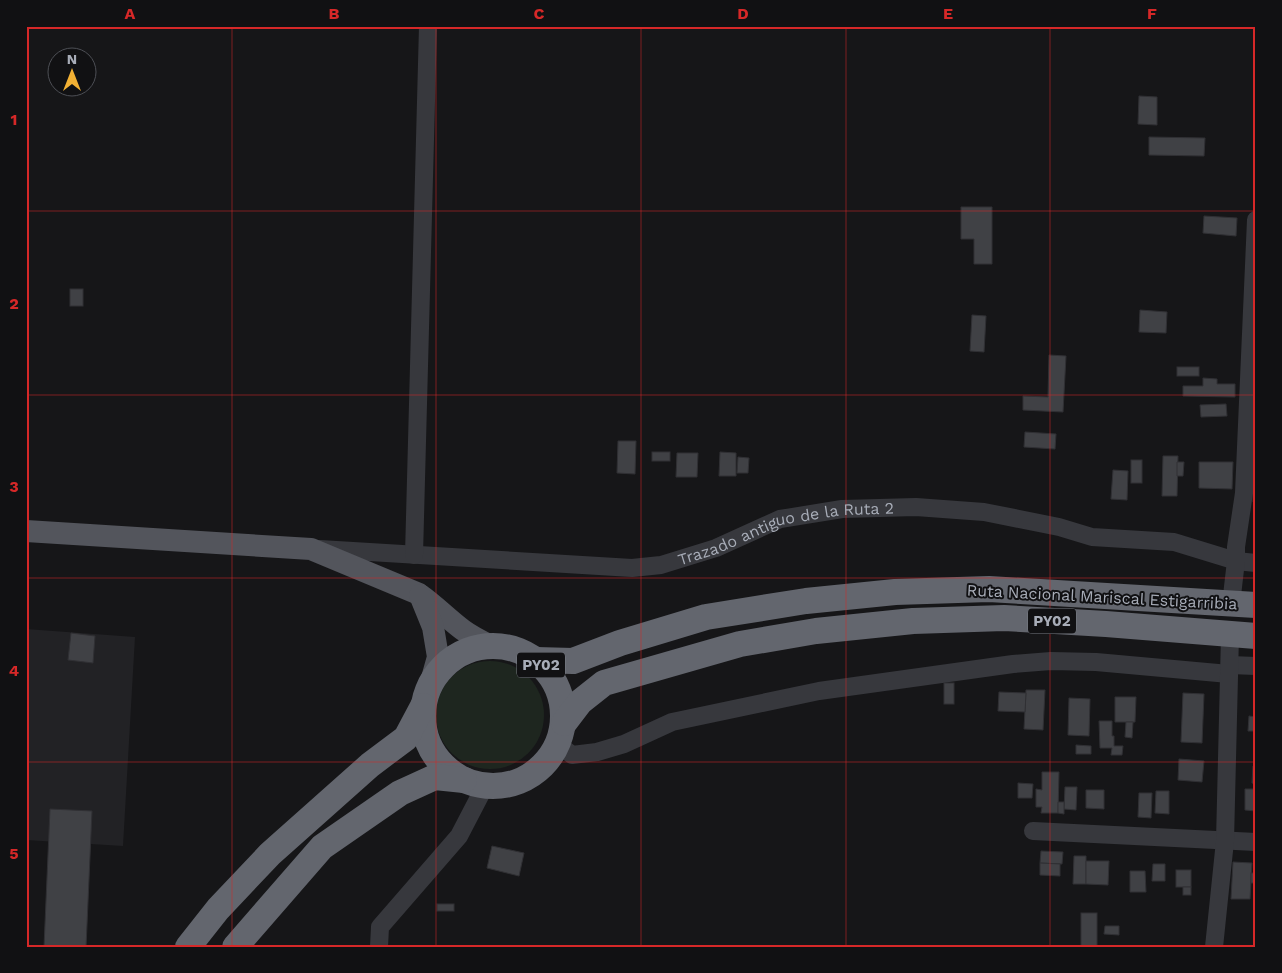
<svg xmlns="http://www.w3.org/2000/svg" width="1282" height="973" font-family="'Work Sans',sans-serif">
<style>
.built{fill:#222225}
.green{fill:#1e261f}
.building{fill:#404145;stroke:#303034}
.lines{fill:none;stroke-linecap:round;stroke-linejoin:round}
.minor{stroke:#37383d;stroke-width:18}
.major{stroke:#53555c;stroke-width:22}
.highway{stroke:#63666e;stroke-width:26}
.grid{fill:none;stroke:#d62828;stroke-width:1;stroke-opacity:0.55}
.labels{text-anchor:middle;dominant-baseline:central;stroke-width:4;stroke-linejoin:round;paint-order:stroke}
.shield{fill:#111113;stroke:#7b7e86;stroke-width:1}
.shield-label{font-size:15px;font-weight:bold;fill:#a8adb8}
.street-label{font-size:16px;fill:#a8adb8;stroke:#111113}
.neatline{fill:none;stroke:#d62828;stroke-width:2}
.grid-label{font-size:16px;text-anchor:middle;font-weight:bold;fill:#d62828}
</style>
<rect width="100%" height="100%" fill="#161618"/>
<polygon class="built" points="26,629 135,637 123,846 26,840"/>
<circle class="green" cx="490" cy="715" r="54"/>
<g class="building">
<polygon points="1139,96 1157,97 1157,125 1138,124"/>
<polygon points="1149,137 1205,138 1204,156 1149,155"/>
<polygon points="961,207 992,207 992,264 974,264 974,239 961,239"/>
<polygon points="1204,216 1237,218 1236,236 1203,233"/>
<rect x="70" y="289" width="13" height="17"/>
<polygon points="1140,310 1167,312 1166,333 1139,332"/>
<polygon points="972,315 986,316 984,352 970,351"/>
<polygon points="1049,355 1066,356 1063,412 1023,410 1023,396 1048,397"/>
<rect x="1177" y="367" width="22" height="9"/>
<polygon points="1203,378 1217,379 1217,384 1235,384 1235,397 1183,396 1183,386 1203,386"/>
<polygon points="1226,404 1227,416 1201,417 1200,405"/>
<polygon points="1025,432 1056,434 1055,449 1024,447"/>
<polygon points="618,441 636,441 635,474 617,473"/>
<rect x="652" y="452" width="18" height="9"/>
<polygon points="720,452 736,453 736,476 719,476"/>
<polygon points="677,453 698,453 697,477 676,477"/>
<polygon points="1163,456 1178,456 1177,496 1162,496"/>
<polygon points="738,457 749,458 748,473 737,473"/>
<rect x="1131" y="460" width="11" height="23"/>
<polygon points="1177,462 1184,462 1183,476 1177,476"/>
<polygon points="1199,462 1233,462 1232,489 1199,488"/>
<polygon points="1113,470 1128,471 1127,500 1111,499"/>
<polygon points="1253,477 1256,477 1256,503 1253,502"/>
<polygon points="71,633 95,636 93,663 68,660"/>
<rect x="944" y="683" width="10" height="21"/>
<polygon points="1026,690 1045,690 1043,730 1024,729"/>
<polygon points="999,692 1026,693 1025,712 998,711"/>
<polygon points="1183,693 1204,694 1202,743 1181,742"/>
<polygon points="1115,697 1136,697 1135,722 1115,722"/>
<polygon points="1069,698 1090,699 1089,736 1068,735"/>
<polygon points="1249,716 1256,717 1256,731 1248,731"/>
<polygon points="1099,721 1112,721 1112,736 1114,736 1114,746 1123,746 1122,755 1111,755 1112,748 1100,748"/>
<polygon points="1126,722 1133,722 1132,738 1125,737"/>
<polygon points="1076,745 1091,746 1091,754 1076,754"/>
<polygon points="1179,759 1204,761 1202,782 1178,780"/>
<polygon points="1253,766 1256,766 1256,784 1252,783"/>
<polygon points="1042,772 1059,772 1058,813 1041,813 1042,807 1036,807 1036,789 1042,790"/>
<polygon points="1018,783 1033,784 1032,798 1018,798"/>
<polygon points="1065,787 1077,787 1076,810 1064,809"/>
<polygon points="1245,789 1256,789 1256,811 1245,810"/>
<polygon points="1086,790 1104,790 1104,809 1086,808"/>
<polygon points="1156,791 1169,791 1169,814 1155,813"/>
<polygon points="1139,793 1152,793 1151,818 1138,817"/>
<polygon points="1058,802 1064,802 1064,814 1058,813"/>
<polygon points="50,809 92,811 86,947 44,947"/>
<polygon points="492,846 524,853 519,876 487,868"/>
<polygon points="1041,851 1063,852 1062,864 1040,863"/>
<polygon points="1074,856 1086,856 1086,884 1073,884"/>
<polygon points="1086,861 1109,861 1108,885 1086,884"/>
<polygon points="1233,862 1252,863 1250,899 1231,899"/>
<polygon points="1040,863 1060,864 1060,876 1040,875"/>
<polygon points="1153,864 1165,864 1165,881 1152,881"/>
<rect x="1176" y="870" width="15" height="17"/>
<polygon points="1130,871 1145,871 1146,892 1130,892"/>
<rect x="1251" y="873" width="5" height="10"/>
<rect x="1183" y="887" width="8" height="8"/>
<rect x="437" y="904" width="17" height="7"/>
<rect x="1081" y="913" width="16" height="34"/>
<polygon points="1105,926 1119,926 1119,935 1104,934"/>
</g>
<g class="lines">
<g class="minor">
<path id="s1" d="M 320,549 L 632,568 L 661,565 L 716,548 L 780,519 L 842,509 L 916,507 L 984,512 L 1059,527 L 1092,537 L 1174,542 L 1236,561 L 1256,563"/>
<polyline points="414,555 428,26"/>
<polyline points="1231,604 1236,561 1236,547 1244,493 1256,220"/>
<polyline points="1230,665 1256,666"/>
<polyline points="558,744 572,755 597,752 624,744 672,722 819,691 1013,664 1051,661 1096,662 1229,674"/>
<polyline points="1033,831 1256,842"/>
<polyline points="379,947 380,927 459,836 485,786"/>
<polyline points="1214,947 1225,841 1230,635"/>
</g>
<g class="major">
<path d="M 26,531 L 311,549 L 419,594 C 435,605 447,618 463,630 C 471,636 481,641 491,646"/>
<polyline points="420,595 433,627 438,657 431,682"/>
</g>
<g class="highway">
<circle cx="493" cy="716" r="70"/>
<polyline points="536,660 573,661 620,643 706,617 806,601 895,592 989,589 1256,605"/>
<polyline points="564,723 580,702 604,683 740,644 816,631 913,621 1004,618 1106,624 1256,636"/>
<polyline points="188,947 218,909 270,854 370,765 406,738 423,706"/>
<polyline points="235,947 322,847 400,793 435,777 464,780"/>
</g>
</g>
<path class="grid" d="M 232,26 L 232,947M 436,26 L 436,947M 641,26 L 641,947M 846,26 L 846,947M 1050,26 L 1050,947M 26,211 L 1256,211M 26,395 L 1256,395M 26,578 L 1256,578M 26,762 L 1256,762"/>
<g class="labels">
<g class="shield">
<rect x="1028" y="608.5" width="48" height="25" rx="4"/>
<rect x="517" y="652.5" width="48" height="25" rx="4"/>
</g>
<g class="shield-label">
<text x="1052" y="621">PY02</text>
<text x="541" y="665">PY02</text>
</g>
<g class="street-label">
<text stroke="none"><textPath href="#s1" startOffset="472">Trazado antiguo de la Ruta 2</textPath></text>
<text transform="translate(1102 597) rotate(3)">Ruta Nacional Mariscal Estigarribia</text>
</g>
</g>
<rect width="1282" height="973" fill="none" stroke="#111113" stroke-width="55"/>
<g transform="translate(72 72)"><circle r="24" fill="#111113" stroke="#4d4f55"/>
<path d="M0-4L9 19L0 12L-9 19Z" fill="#f2b134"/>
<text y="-8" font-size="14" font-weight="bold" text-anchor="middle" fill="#a8adb8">N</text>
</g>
<rect x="28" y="28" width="1226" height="918" class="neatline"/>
<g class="grid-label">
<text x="130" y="19">A</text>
<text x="334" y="19">B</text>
<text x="539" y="19">C</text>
<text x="743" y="19">D</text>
<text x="948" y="19">E</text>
<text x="1152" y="19">F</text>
<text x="14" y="125">1</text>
<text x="14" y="309">2</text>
<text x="14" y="492">3</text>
<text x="14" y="676">4</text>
<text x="14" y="859">5</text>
</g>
</svg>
